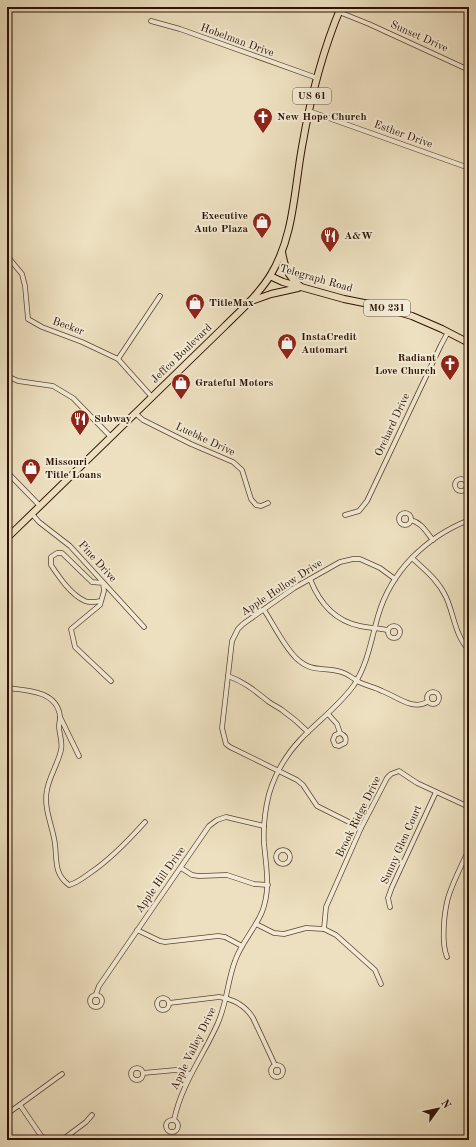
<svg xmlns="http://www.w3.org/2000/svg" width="476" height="1147" font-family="'Old Standard TT',serif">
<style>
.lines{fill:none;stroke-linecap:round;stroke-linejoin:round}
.minor-casing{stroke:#5c4432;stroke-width:5.5}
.primary-casing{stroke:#2c1002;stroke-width:8}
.minor{stroke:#f3ebd6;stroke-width:4}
.primary{stroke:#ede0c0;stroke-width:6}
.labels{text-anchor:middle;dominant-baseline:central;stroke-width:4;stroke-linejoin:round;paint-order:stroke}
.shield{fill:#f3ebd6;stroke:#685242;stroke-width:1}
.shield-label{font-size:10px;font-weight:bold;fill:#2c1002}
.street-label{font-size:11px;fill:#2c1002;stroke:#f3ebd6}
.poi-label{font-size:11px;font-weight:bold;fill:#2c1002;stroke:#f3ebd6;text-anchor:start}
</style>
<rect width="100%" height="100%" fill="#ede0c0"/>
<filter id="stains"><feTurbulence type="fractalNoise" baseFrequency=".005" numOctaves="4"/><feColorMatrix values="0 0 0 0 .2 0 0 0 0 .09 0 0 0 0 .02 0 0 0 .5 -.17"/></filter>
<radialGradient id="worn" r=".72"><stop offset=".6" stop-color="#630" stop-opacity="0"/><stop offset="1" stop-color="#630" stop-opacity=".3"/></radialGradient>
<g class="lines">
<defs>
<g id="minor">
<polyline points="465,7 469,9"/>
<polyline points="339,12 369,24 469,70"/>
<polyline points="151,21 180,29 317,78"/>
<polyline points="309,111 469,168"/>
<polyline points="7,256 22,274 25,286 28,319 42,327 82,342 118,359 152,397"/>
<polyline points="118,359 160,296"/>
<polyline points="7,376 18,381 53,386 73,398 111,437"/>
<polyline points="135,413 143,420 191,444 233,462 242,470 251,499 256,505 261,506 268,503"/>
<polyline points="7,472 40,506"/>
<circle cx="461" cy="485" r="6"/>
<circle cx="405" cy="519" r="6"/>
<polyline points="32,514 39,522 70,546 144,627"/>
<polyline points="345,515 359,511 367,501 441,345 448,332"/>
<path d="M 411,520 C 422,523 426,532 433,540"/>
<path d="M 412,558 C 425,570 438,580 446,597 C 454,614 455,636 469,650"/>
<path d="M 310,579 C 319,602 335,621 360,626 C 369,628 378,628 387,630"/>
<path d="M 101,601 C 96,602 90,603 85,601 C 71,595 59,577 51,565 L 51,557 L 57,553 L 62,553 L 92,582 L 103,583 L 104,591 L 100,605 L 71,629 L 75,647 L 111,681"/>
<path d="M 264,610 C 274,625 283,645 296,658 C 314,675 325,665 344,673 C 349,675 354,679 359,682 C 367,686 375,687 382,691 C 396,696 413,711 427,702"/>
<circle cx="394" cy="632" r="6"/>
<path d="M 228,676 C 245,682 255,691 269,702 C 273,705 278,707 282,710 C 292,717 300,724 308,732"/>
<path d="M 7,688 C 27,690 58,691 60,717 C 60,720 59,723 59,726 C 59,734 63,742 61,750 C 58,764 49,777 47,790 C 43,808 53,827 55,844 C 57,861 54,874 69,885 C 77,883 83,878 90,873 C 111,859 128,841 145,822"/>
<circle cx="433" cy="698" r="6"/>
<path d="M 328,714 L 337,724 L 340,733 C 345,735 347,738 345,743 L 339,746 L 335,745 L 333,740 L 335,735 L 340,733"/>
<polyline points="60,717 79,756"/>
<polyline points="361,828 317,806 303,785 297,780 230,747 226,744 222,728 232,641 238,629 243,624 294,588 340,562 353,559 360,559 380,568 395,579"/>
<circle cx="283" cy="857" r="7"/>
<polyline points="181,868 192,875 199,876 227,875 254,884 268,885"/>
<polyline points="390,907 388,898 392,887 436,792"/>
<polyline points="256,924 274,933 284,934 306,928 324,929 336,935 375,970 381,984"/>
<polyline points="324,929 326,907 361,828 387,778 391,774 399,771 417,783 469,807"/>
<polyline points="137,930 160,941 165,942 218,936 225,937 242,946"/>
<path d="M 447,957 C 441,943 444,913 448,898 C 453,881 462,865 469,849"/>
<polyline points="96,994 99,986 209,826 217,820 226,817 264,826"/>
<circle cx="96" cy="1001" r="6"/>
<circle cx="163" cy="1004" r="6"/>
<path d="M 169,1003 L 219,997 C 233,999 245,1005 253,1018 L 275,1065"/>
<circle cx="277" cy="1071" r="6"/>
<circle cx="137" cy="1074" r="6"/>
<polyline points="143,1073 176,1070 190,1074"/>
<polyline points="20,1105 44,1140"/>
<polyline points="7,1114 62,1074"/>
<circle cx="172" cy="1126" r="6"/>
<path d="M 174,1120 C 182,1083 202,1058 217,1025 C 227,1004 227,982 235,961 C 241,943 255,929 262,912 C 271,889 266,867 264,843 C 263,826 265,810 269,794 C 275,774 286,755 300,740 C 318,721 339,706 354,685 C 368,663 371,640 378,616 C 391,571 426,537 469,520"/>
<polyline points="62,1140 86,1122 92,1115"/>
<polyline points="349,1140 350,1140"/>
</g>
<g id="primary">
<path d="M 282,252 C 285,268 287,275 300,286"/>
<polyline points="270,276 283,282 344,299 374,305 412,316 442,329 469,343"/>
<polyline points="251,301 271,294 298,288"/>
<path d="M 7,538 L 225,326 C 241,310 258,295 270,276 C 294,237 294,191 302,147 C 310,100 322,52 341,7"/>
</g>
</defs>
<use href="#minor" class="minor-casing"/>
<use href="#primary" class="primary-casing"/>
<use href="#minor" class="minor"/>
<use href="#primary" class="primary"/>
</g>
<defs>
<symbol id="church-pin" viewBox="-11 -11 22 30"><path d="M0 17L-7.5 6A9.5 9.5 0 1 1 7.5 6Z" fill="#8f2418" stroke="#f3ebd6"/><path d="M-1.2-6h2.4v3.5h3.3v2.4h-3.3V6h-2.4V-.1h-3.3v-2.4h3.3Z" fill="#fff"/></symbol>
<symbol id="shop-pin" viewBox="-11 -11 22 30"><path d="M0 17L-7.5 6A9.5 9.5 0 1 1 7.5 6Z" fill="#8f2418" stroke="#f3ebd6"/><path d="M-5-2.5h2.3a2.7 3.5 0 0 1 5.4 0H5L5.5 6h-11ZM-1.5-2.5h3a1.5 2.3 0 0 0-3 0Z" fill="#fff"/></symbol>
<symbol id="restaurant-pin" viewBox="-11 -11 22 30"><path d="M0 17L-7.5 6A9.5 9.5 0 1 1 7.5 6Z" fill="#8f2418" stroke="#f3ebd6"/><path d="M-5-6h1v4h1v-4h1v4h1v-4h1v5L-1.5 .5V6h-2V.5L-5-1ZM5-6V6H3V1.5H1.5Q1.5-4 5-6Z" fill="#fff"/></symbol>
</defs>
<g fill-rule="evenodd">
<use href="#church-pin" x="252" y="106" width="22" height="30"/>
<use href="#shop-pin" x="251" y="211" width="22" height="30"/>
<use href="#restaurant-pin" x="319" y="225" width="22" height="30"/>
<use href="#shop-pin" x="184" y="292" width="22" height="30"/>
<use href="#shop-pin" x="276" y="332" width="22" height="30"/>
<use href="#church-pin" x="439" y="353" width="22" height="30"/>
<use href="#shop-pin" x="170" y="372" width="22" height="30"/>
<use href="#restaurant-pin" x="69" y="408" width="22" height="30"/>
<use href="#shop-pin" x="20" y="457" width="22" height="30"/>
</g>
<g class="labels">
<g class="shield">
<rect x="293" y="88" width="38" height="16" rx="3"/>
<rect x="364" y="300" width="46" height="16" rx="3"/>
</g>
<g class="shield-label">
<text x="312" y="96">US 61</text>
<text x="387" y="308">MO 231</text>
</g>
<g class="street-label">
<text transform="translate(419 37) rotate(24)">Sunset Drive</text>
<text transform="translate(237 41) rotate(20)">Hobelman Drive</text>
<text transform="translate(403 135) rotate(20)">Esther Drive</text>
<text transform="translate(316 279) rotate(16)">Telegraph Road</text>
<text transform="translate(68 327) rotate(20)">Becker</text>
<text transform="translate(182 354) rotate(-44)">Jeffco Boulevard</text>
<text transform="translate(393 425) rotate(-65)">Orchard Drive</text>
<text transform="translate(205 440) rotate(25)">Luebke Drive</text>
<text transform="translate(97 562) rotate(48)">Pine Drive</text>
<text transform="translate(282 588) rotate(-33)">Apple Hollow Drive</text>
<text transform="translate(359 817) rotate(-64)">Brook Ridge Drive</text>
<text transform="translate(402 845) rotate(-66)">Sunny Glen Court</text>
<text transform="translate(161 880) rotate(-55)">Apple Hill Drive</text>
<text transform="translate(194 1049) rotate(-64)">Apple Valley Drive</text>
</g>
<g class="poi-label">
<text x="277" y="117">New Hope Church</text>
<text x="248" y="216" text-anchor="end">Executive<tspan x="248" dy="13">Auto Plaza</tspan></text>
<text x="344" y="236">A&amp;W</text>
<text x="209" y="303">TitleMax</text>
<text x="301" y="337">InstaCredit<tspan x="301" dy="13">Automart</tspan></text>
<text x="436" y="358" text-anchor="end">Radiant<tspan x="436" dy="13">Love Church</tspan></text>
<text x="195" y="383">Grateful Motors</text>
<text x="94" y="419">Subway</text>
<text x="45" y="462">Missouri<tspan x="45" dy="13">Title Loans</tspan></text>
</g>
</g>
<rect width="476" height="1147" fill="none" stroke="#ede0c0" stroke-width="24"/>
<rect x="8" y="8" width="460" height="1131" fill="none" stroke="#2c1002" stroke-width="2"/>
<rect x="12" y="12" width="452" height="1123" fill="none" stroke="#2c1002"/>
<g transform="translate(438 1109) rotate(57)" stroke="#f3ebd6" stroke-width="3" paint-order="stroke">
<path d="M0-3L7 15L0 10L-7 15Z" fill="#2c1002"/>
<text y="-6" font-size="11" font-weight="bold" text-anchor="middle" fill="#2c1002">N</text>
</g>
<rect width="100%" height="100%" filter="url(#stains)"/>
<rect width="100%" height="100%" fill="url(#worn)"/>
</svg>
